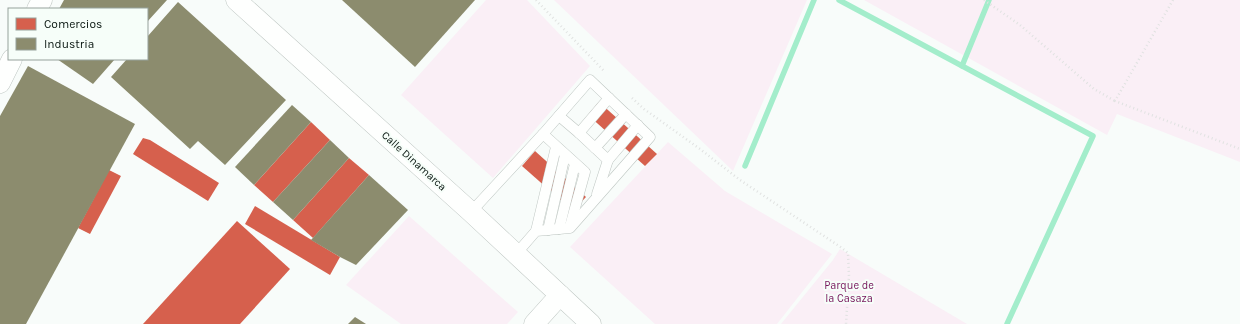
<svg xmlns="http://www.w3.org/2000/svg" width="1240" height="324" font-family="Karla,sans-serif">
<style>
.green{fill:#faeff6}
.shops{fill:#d6604d}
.industry{fill:#8c8c6e}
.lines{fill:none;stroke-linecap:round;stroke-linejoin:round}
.stream{stroke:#a3edcb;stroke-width:5.5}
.service-casing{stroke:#bec6c2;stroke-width:11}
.minor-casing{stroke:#bec6c2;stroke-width:21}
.path{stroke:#e0e2e1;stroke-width:2.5;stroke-dasharray:1 3;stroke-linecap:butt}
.service{stroke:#fefffe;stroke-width:10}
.minor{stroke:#fefffe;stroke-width:20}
.labels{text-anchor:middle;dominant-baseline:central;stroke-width:4;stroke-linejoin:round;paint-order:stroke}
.street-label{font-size:11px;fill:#07150f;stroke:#f6fef9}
.park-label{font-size:11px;fill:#75135a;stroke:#f6fef9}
</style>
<rect width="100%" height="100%" fill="#f8fcfa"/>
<g class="green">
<polygon points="486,0 527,0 590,66 493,178 401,95"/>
<polygon points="554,0 807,0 733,171"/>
<polygon points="864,0 1240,0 1240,162 1117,114 1107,135"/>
<polygon points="668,142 725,191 832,254 777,324 655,324 570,247"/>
<polygon points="409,216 518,312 507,324 401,324 346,285"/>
<polygon points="840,249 967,324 781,324 833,260"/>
</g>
<g class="shops">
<polygon points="599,102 657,154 645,166 588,115"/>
<polygon points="311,122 330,140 273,202 254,185"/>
<polygon points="143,138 150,140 219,183 208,201 133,154"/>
<polygon points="535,151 586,197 573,211 522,166"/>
<polygon points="349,158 369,175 313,238 293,220"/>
<polygon points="109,170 121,176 90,234 78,228"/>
<polygon points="255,206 340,257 330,275 245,224"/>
<polygon points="237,221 290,269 240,324 143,324"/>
</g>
<g class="industry">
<polygon points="64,0 167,0 147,22 147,9 59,9"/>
<polygon points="342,0 475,0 415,67"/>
<polygon points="178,2 286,100 225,165 198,141 190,149 111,77 127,59 147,59 147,37"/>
<polygon points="57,59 115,59 93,84"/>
<polygon points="28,66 135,124 26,324 0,324 0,116"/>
<polygon points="292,105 311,122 254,185 235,167"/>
<polygon points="330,140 349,158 293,220 273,202"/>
<polygon points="369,175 408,210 356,265 340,257 311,240"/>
<polygon points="355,317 366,324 348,324"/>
</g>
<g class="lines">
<g class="stream">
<polyline points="839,0 1093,136 1007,324"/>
<polyline points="962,66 989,0"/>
<polyline points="745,166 814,0"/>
</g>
<defs>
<g id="service">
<polyline points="559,116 579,133"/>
<polyline points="543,134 585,172 570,226"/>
<polyline points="595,148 626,114"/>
<polyline points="608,160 638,125"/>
<polyline points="597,194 608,160 579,133 609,98"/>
<polyline points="471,212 543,134 590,80 650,137 570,228 536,231 516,254"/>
<polyline points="559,229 575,164"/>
<polyline points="548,230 565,155"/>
<polyline points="536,231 556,147"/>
</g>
<g id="minor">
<polyline points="236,0 471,212 591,324"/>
<polyline points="37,9 42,0"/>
<polyline points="0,83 12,59"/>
<polyline points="534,324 560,295"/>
</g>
</defs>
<use href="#service" class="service-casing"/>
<use href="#minor" class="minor-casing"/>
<g class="path">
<polyline points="536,0 605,72"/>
<polyline points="984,0 1020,25 1094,89 1115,101"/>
<polyline points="1173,0 1115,101 1240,149"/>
<polyline points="632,98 644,109 700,149 740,180 842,248 848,253 849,276 846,324"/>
</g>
<use href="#service" class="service"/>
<use href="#minor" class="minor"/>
</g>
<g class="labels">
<g class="street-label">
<text transform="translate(414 161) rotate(42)">Calle Dinamarca</text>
</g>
<g class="park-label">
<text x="849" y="285">Parque de<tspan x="849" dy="13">la Casaza</tspan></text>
</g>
</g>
<rect x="8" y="8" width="140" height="52" fill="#f6fef9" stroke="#96a19b"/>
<rect x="16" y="18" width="20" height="12" fill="#d6604d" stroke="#96a19b"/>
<text x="44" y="28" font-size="12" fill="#07150f">Comercios</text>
<rect x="16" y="38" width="20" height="12" fill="#8c8c6e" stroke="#96a19b"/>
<text x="44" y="48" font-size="12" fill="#07150f">Industria</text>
</svg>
